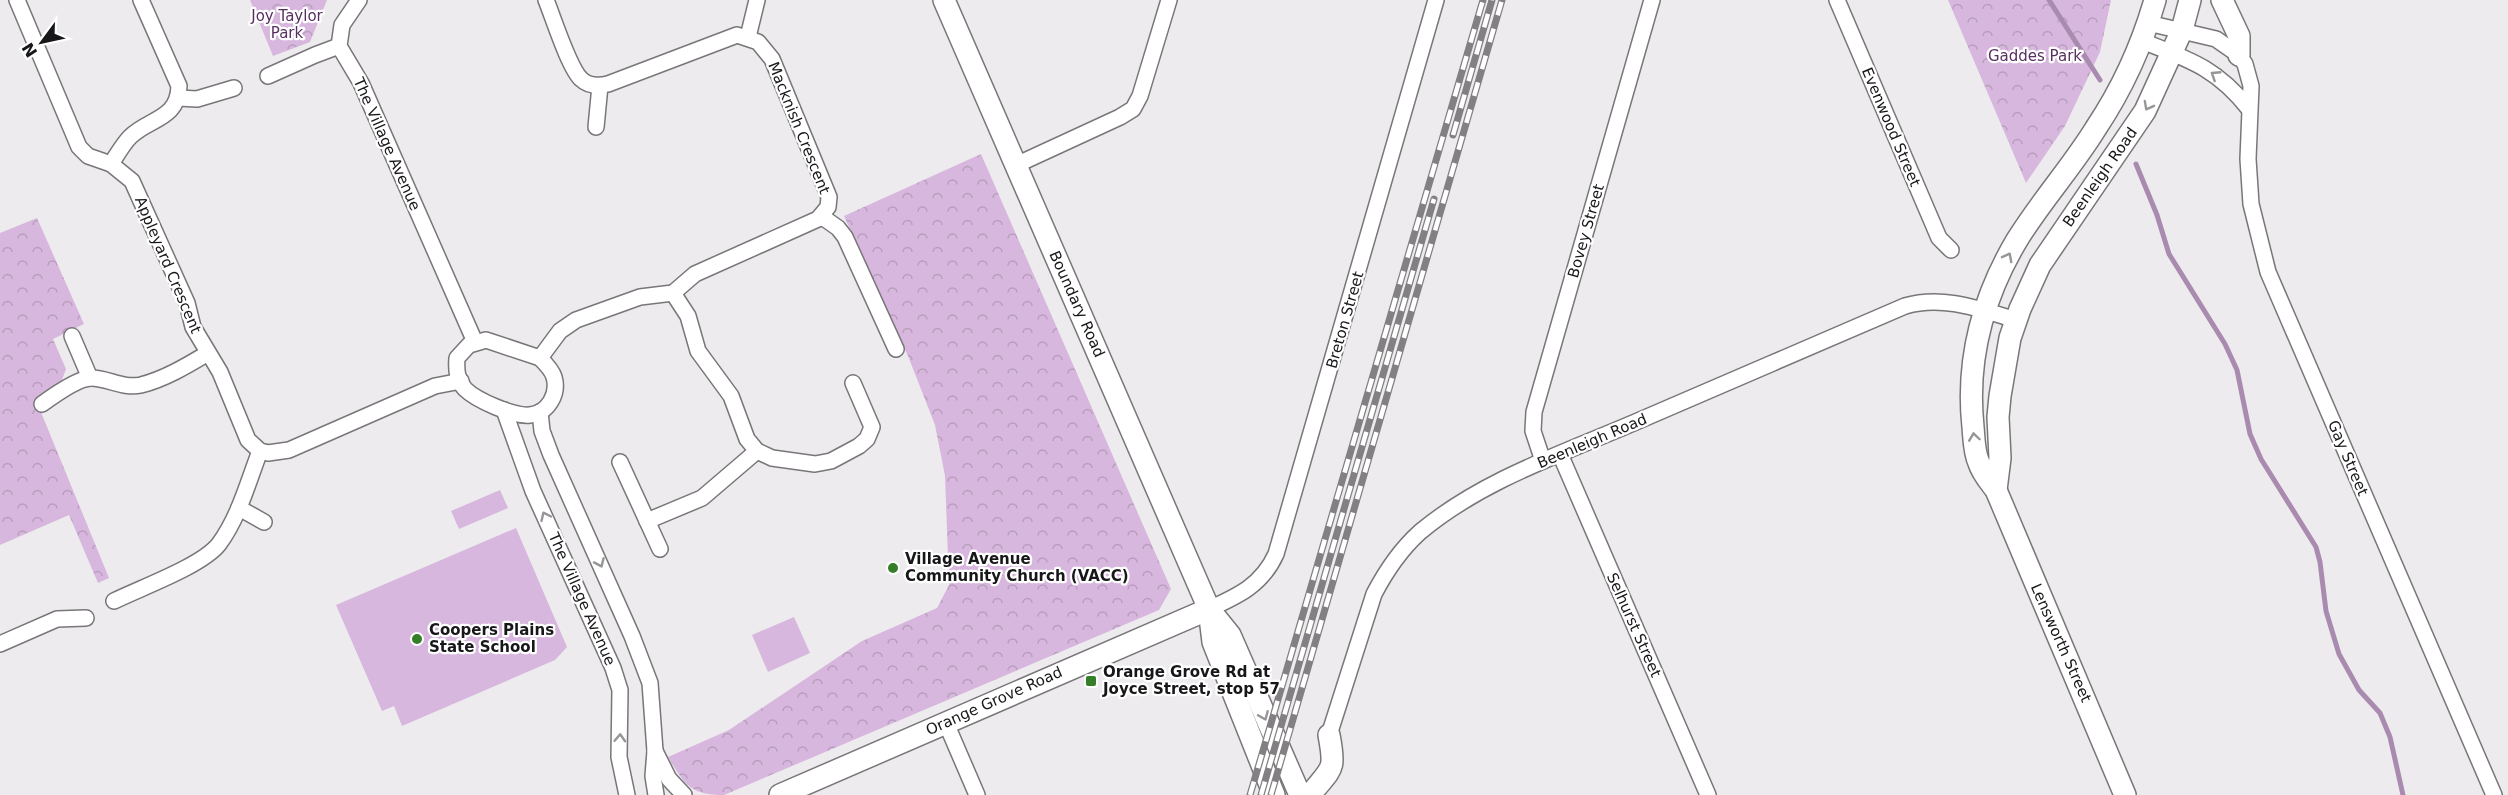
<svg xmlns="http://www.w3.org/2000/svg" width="2508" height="795" font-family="'DejaVu Sans',sans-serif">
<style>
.park{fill:url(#park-crowns)}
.pitch{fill:#d7b7dd}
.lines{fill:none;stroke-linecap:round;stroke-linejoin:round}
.stream{stroke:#aa8bb0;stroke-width:5}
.street-casing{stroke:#797679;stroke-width:18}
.secondary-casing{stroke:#797679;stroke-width:24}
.street{stroke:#fff;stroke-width:15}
.secondary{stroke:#fff;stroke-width:21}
.rail-casing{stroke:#828083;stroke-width:7}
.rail{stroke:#fff;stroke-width:4.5;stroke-dasharray:14;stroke-linecap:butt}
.oneway{stroke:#979697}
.poi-dot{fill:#337e26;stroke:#fff;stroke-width:2}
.labels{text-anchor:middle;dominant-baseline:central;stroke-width:4.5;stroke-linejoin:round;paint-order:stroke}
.park-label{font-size:15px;fill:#582f60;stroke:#fff}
.street-label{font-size:15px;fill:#171618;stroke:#fff}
.poi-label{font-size:15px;font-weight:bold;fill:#171618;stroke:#fff;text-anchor:start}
</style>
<defs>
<pattern id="park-crowns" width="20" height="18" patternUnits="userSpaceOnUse" patternTransform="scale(1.5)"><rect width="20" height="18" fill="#d7b7dd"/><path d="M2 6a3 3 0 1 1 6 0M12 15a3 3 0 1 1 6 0" fill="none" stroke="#b89dbd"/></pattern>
</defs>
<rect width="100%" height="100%" fill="#eeebef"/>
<g class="park">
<polygon points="250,0 327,0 310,42 273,56"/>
<polygon points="1948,0 2111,0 2100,52 2065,126 2026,183"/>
<path d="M 981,154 L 1171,589 L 1159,610 L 724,795 C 689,795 685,784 668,757 L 729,730 L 862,641 L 937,608 L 949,585 L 945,476 L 935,425 L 908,356 L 844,216 Z"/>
<polygon points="37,218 84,324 53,339 66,369 62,380 36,400 109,578 98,583 69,515 0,545 0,233"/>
</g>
<g class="pitch">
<polygon points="500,490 508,508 459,529 451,511"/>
<polygon points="516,528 567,647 555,660 402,726 394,706 382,711 336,605"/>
<polygon points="794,617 810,653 768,672 752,635"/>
</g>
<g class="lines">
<g class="stream">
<polyline points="2049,0 2100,80"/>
<polyline points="2136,164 2157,215 2169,254 2225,344 2237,370 2250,434 2261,459 2316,547 2320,562 2326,611 2339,654 2359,690 2380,713 2390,737 2403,795"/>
</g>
<defs>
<g id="street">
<polyline points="17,0 79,147 88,156 111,164 132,181 187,303 193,327 220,372 248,440 260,451 268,453 289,450 435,386 461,381"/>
<polyline points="359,0 342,25 339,46 361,83 475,342"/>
<polyline points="1837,0 1939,238 1951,250"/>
<polyline points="2148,23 2216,39 2239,55 2245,64 2251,86 2248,159 2251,204 2268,272 2494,795"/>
<polyline points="748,37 757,0"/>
<path d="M 2142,41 C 2188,59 2217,68 2249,109"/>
<polyline points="268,76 315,55 339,46"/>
<polyline points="179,98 197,99 234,88"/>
<polyline points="596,127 600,86"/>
<path d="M 111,164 C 117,155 123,144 130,137 C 149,118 178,120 179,86 L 141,0"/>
<polyline points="1016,165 1120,117 1133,109 1140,96 1169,0"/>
<polyline points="821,216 838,228 845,237 896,349"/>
<polyline points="673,293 688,316 698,351 731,396 747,439 757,451 772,458 815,464 831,461 859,446 867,439 872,427 853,383"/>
<polyline points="72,336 90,378"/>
<path d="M 486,340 L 540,358 C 545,363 552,370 554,377 C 559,394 548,413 530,415 C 514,417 476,400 465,389 C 457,380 456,370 457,358 L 469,345 Z"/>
<path d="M 540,358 L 560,331 L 576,320 L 640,297 L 673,293 L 695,274 L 818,219 L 828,207 L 829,197 L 772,59 L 758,42 L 737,35 L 608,84 C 599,86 588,86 581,79 C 569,68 553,17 546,0"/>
<path d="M 42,404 C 53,396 78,378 91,378 C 108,378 123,389 141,385 C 165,379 188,365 208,353"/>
<polyline points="504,410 533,491 613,668 620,690 619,757 627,795"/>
<polyline points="540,412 542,431 551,455 632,636 650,683 655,751 653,776 656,795"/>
<polyline points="1560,454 1708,795"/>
<polyline points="1543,461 1533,431 1534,412 1652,0"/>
<polyline points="620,462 660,549"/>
<polyline points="239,508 264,522"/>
<polyline points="647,521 702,498 757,451"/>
<path d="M 114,601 C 140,588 202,566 219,544 C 239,517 248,482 260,451"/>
<path d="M 1209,609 C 1238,596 1262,585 1276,554 L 1436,0"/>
<polyline points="0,644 57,619 86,618"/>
<polyline points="946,723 977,795"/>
<path d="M 1329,735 L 1374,594 C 1386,571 1400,550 1420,532 C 1482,480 1564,453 1638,421 C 1727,383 1816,344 1905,306 C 1943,295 1979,309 2016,320"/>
<polyline points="655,751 669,779 684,795"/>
</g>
<g id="secondary">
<polyline points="944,0 1209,609 1213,642 1274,795"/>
<polyline points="2222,0 2239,36 2239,55"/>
<polyline points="1996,490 2000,458 1998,417 2000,396 2010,338 2020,309 2040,265 2145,111 2182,30 2190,0"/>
<polyline points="1209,609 1230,635 1300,795"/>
<polyline points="780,795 1209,609"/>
<path d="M 1310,795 C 1332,767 1336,772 1329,735"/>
<path d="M 2125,795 L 1996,490 C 1990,482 1982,473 1979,463 C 1974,453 1974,438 1973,427 C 1966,361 1983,297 2017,240 C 2041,201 2072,167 2096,128 C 2122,89 2142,45 2155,0"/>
</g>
</defs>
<use href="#street" class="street-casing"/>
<use href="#secondary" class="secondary-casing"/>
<use href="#street" class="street"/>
<use href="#secondary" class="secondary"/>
<defs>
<g id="rail">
<polyline points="1453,135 1492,0"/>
<polyline points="1250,795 1483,0"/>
<polyline points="1261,795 1434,199"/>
<polyline points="1271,795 1502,0"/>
</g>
</defs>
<use href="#rail" class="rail-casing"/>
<use href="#rail" class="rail"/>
</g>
<defs><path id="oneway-chevron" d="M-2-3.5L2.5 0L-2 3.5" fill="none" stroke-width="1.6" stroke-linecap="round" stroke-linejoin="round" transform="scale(1.5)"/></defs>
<g class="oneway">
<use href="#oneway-chevron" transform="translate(2215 75) rotate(-147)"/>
<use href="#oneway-chevron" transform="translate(2148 106) rotate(118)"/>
<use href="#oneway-chevron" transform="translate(2008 257) rotate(-62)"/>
<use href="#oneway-chevron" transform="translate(1974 437) rotate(-98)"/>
<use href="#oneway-chevron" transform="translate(545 516) rotate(-115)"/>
<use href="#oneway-chevron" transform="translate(600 563) rotate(66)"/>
<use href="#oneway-chevron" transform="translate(1264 716) rotate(67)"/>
<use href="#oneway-chevron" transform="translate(620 738) rotate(-87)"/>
</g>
<g class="poi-dot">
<circle cx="893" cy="568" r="6"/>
<circle cx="417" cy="639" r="6"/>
<rect x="1085" y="675" width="12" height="12" rx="3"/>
</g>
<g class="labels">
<g class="park-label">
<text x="287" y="16">Joy Taylor<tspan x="287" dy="17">Park</tspan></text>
<text x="2035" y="56">Gaddes Park</text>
</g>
<g class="street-label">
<text transform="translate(1891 127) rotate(67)">Evenwood Street</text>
<text transform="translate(799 128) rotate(68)">Macknish Crescent</text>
<text transform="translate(387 144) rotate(66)">The Village Avenue</text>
<text transform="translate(2100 177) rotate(-55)">Beenleigh Road</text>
<text transform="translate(1586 231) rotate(-74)">Bovey Street</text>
<text transform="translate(168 265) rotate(67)">Appleyard Crescent</text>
<text transform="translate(1077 304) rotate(66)">Boundary Road</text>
<text transform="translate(1345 320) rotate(-74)">Breton Street</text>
<text transform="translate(1592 441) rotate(-23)">Beenleigh Road</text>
<text transform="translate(2348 458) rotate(67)">Gay Street</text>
<text transform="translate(582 599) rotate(66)">The Village Avenue</text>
<text transform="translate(1634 625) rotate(66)">Selhurst Street</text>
<text transform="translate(2061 643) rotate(66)">Lensworth Street</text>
<text transform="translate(994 701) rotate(-24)">Orange Grove Road</text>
</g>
<g class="poi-label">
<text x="905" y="559">Village Avenue<tspan x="905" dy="17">Community Church (VACC)</tspan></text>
<text x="429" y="630">Coopers Plains<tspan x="429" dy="17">State School</tspan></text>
<text x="1103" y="672">Orange Grove Rd at<tspan x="1103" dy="17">Joyce Street, stop 57</tspan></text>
</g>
</g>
<g transform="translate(42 42) rotate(237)" stroke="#ffffff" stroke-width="4.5" paint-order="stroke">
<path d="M0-4.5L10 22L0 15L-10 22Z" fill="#171618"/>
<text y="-9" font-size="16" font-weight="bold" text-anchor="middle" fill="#171618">N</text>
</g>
</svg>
